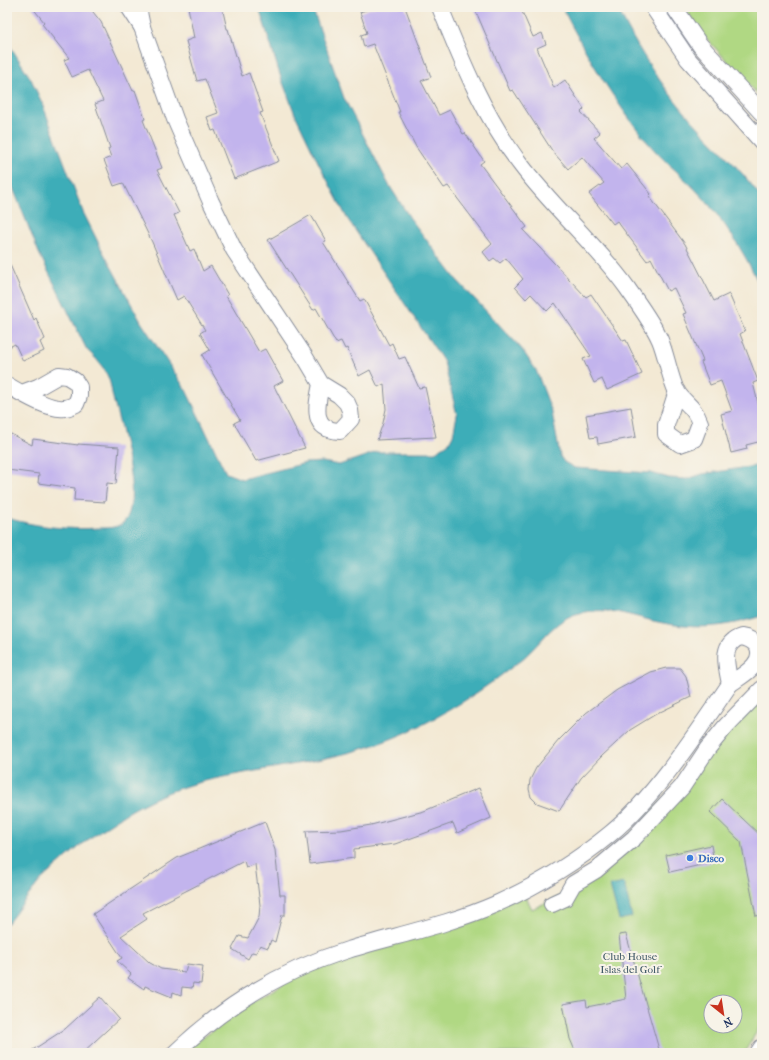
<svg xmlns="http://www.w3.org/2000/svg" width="769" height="1060" font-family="'IM FELL French Canon',serif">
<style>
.green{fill:#b0d883;stroke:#668470;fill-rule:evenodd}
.water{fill:#3dadb8;stroke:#2c6e8b}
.building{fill:#c2b4ed}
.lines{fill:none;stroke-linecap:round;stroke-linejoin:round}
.minor-casing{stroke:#878c99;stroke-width:18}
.minor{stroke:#fff;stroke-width:16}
.shop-dot{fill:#3f7fe0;stroke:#f7f3e8;stroke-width:1.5}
.labels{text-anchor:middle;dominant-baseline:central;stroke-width:4;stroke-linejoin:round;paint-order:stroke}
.shop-label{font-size:11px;font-weight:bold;fill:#366cbe;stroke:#f7f3e8;text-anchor:start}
.park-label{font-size:11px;fill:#405967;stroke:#f7f3e8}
</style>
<rect width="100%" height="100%" fill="#f7f3e8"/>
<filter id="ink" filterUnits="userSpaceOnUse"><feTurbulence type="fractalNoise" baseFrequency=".025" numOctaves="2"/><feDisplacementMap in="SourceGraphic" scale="8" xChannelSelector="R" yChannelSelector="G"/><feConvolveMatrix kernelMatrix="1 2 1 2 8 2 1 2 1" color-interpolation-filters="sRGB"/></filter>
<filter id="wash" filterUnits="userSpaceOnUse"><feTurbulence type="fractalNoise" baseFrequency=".012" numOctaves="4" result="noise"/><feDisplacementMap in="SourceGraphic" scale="16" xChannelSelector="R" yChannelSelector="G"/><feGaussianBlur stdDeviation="0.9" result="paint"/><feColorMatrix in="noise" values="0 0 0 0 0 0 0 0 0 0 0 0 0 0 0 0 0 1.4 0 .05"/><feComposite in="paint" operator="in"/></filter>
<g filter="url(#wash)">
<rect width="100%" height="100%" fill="#f3e9d4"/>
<g class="green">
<polygon points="684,7 762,7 762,99 705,37"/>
<path d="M 762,697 L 762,1023 L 744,1053 L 183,1053 L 242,1008 L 297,976 L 525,895 L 532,909 L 578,888 ZM 711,1002 L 735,1002 L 735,1026 L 711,1026 Z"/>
</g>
<g class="water">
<path d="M 259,7 L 312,7 L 344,98 L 389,185 L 410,218 L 456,279 L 521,348 L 536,370 L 552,412 L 560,456 L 564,462 L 575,468 L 651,473 L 669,478 L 687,479 L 702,474 L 762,465 L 762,616 C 728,626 704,630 669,624 C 636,619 610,604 576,614 C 553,621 539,646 521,660 C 485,689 447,714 405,733 C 341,762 276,765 209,780 C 154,792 109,821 67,857 C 59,865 49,872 41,880 C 29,894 18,910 7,924 L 7,518 C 38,527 68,530 100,528 C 107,528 117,528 123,523 C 144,504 120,426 114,402 C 112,395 111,385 109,379 C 104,367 96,358 87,350 L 39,253 L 7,173 L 7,41 L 31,79 L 42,103 L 83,212 L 101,248 L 141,322 L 186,390 L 226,473 L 242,479 L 306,463 L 323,462 L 339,465 L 377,452 L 435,452 L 448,444 L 453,435 L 457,415 L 444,362 L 347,218 L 319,164 L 295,114 L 280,75 Z"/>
<path d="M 562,7 L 617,7 C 633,41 658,81 683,110 C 708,140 740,166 762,199 L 762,291 C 749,261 731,231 710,206 C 692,183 667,165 648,143 C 614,101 586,55 562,7 Z"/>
<polygon points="624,883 632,917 619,920 610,886"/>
</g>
<g id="blocks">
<g class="building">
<polygon points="32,7 89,7 101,22 133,91 135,90 145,119 143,120 162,168 157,170 179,213 174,215 190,251 194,249 203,271 211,266 228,295 226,296 259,352 265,349 283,381 274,386 305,448 256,461 234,423 240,420 202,355 210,350 200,333 205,330 184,296 177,300 152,242 123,183 114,186 104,160 111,157 108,149 110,148 95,104 103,101 88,70 72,77 64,60 69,58 42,24 44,22"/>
<polygon points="188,7 222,7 227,29 228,29 242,76 249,73 263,112 260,113 279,161 234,179 215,130 212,131 207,117 218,113 205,79 197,81 186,41 194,38"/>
<polygon points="375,7 405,7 431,77 421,81 439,115 450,110 463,134 465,133 484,161 480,164 527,227 523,230 586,297 591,294 623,341 626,340 642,374 607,390 602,379 594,383 583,359 591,356 555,303 547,311 531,294 526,299 515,287 523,279 506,258 500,263 494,258 490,261 483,252 492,244 448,186 444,188 416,147 398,112 400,112 373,44 364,47 361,35 367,33 360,12"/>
<polygon points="474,7 520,7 533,37 542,33 546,44 537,48 554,88 565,80 584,109 581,112 600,133 594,138 621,169 627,164 651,194 649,196 685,244 714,301 729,294 745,331 740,334 758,381 753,383 762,419 762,441 746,445 747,449 731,453 721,414 732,411 721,381 710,385 701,362 703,361 683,314 686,313 674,288 668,291 651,258 647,261 617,221 613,224 589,194 604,183 582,157 568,169 553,152 513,90 510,91"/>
<polygon points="311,215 326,241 323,242 360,301 364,299 389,345 392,343 399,359 405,357 419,388 425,387 436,437 377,440 383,423 386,409 384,384 378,387 370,370 359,376 347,348 345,349 341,341 336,343 316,308 313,310 268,240"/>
<polygon points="7,258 34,320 36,318 45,339 40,342 44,351 23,361 15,344 7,348"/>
<polygon points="631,407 636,437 598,444 597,437 590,438 586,415"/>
<polygon points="7,432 32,445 33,439 78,445 78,444 119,447 116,484 107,483 105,502 74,500 75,488 38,483 39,474 7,470"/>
<polygon points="666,668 680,668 686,676 691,697 656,714 630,730 602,756 581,778 559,811 537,803 531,797 529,789 530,780 536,768 559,740 586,713 617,690 651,672"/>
<polygon points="479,788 491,818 457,833 453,823 395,844 354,849 354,858 310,864 306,831 341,830 371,825 424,811"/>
<polygon points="722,799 762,837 762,915 756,916 741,842 710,812"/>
<polygon points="265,822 275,850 280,895 285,895 285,915 282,915 275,942 271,940 268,948 260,945 256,953 252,952 248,959 232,949 239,936 248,938 259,917 260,905 255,864 246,868 244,861 143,913 147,919 121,936 150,963 161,969 185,972 187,964 203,966 201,984 193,983 192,988 182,987 181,995 173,992 172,997 145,986 144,989 128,978 131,974 117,961 122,958 93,914 177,858"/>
<polygon points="711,845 714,862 670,872 666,855"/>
<polygon points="626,934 660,1053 576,1053 570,1039 563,1004 586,1000 587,1007 626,999 619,935"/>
<polygon points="100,997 119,1019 82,1053 28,1053 65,1029"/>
</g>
</g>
</g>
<g filter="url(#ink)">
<use href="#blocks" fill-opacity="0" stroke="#878c99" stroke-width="1"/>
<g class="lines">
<defs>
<g id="minor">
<polyline points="129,7 142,27 138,7"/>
<path d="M 440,7 C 462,62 485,118 521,165 C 554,209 597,245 628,289 C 639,305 652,322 660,340 C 666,354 671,382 677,392 C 686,405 694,406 700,423 L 694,439 L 680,444 L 666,434 L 666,425 L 677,391"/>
<polyline points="653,7 688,59 762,142"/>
<polyline points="674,7 700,45 762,113"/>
<path d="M 142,27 L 175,119 L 211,202 L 234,250 L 305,357 L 321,384 L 339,395 L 347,403 L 350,410 L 351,419 L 340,431 C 310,430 317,405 321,384"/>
<path d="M 7,385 C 21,393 48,410 64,408 C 68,408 72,406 76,404 L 79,396 L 79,387 L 75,381 L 67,376 L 59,375 L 38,387 L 22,393"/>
<path d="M 741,637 C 748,638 753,640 757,646 C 767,663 741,676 730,684 C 727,667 719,644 741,637 Z"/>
<polyline points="552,904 565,898 573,884 596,870 634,838 682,787 708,748 726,726 762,689"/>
<path d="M 175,1053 C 224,1006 283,970 348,950 C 397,935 448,925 496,904 C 536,886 576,862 610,834 C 655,797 697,732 730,684"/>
<polyline points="758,1053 762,1047"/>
</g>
</defs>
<use href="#minor" class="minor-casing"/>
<use href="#minor" class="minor"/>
</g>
</g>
<circle class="shop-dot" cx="690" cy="858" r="4"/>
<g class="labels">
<g class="shop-label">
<text x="698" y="858">Disco</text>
</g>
<g class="park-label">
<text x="630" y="956">Club House<tspan x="630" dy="13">Islas del Golf</tspan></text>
</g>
</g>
<rect width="769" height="1060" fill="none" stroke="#f7f3e8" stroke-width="24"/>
<g transform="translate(723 1014) rotate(150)"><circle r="19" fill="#f7f3e8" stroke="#9fa5b1"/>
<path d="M0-3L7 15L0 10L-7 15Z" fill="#c8321e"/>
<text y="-6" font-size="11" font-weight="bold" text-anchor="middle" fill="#1b2f5e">N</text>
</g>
</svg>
